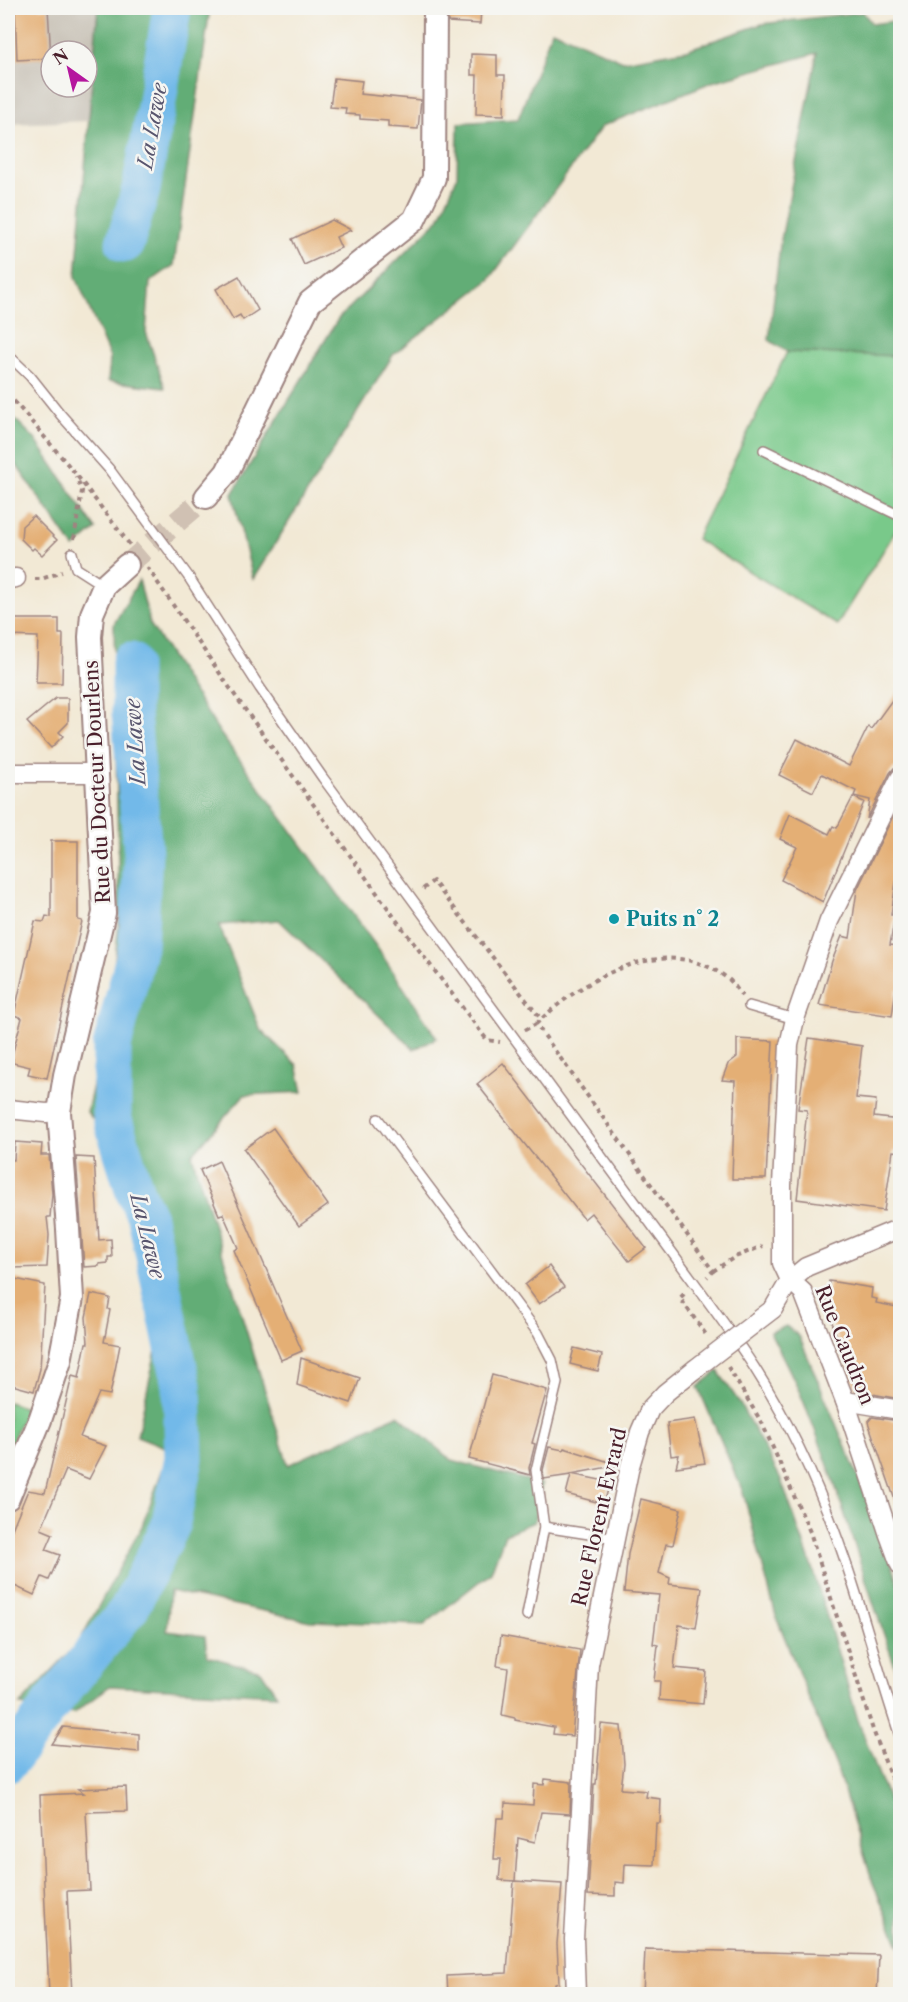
<svg xmlns="http://www.w3.org/2000/svg" width="908" height="2002" font-family="'Libre Caslon Text',serif">
<style>
.industrial{fill:#c9c3b8;fill-rule:evenodd}
.green{fill:#79c98a;stroke:#62745a;stroke-width:1.5}
.forest{fill:#62ad76;stroke:#566650;stroke-width:1.5}
.lines{fill:none;stroke-linecap:round;stroke-linejoin:round}
.river{stroke:#72b9e9;stroke-width:39}
.building{fill:#e4af74}
.tertiary-tunnel{stroke:#d0c1b3;stroke-width:22;stroke-dasharray:22 11;stroke-linecap:butt}
.service-casing{stroke:#9e8480;stroke-width:12}
.minor-casing{stroke:#9e8480;stroke-width:21}
.tertiary-casing{stroke:#9e8480;stroke-width:26}
.path{stroke:#9e8480;stroke-width:4;stroke-dasharray:4.5 4.5;stroke-linecap:butt}
.service{stroke:#fff;stroke-width:9}
.minor{stroke:#fff;stroke-width:18}
.tertiary{stroke:#fff;stroke-width:22}
.minor-bridge-casing{stroke:#9e8480;stroke-width:21;stroke-linecap:butt}
.minor-bridge{stroke:#fff;stroke-width:18}
.culture-dot{fill:#0f9aa8;stroke:#f6f6f2;stroke-width:2}
.labels{text-anchor:middle;dominant-baseline:central;stroke-width:5;stroke-linejoin:round;paint-order:stroke}
.street-label{font-size:20px;fill:#4a1f2b;stroke:#f6f6f2}
.culture-label{font-size:20px;font-weight:bold;fill:#0d838f;stroke:#f6f6f2;text-anchor:start}
.water-label{font-size:21px;font-style:italic;fill:#58556e;stroke:#f6f6f2}
</style>
<rect width="100%" height="100%" fill="#f6f6f2"/>
<filter id="ink" filterUnits="userSpaceOnUse"><feTurbulence type="fractalNoise" baseFrequency=".0167" numOctaves="2"/><feDisplacementMap in="SourceGraphic" scale="12" xChannelSelector="R" yChannelSelector="G"/><feConvolveMatrix kernelMatrix="1 2 1 2 8 2 1 2 1" color-interpolation-filters="sRGB"/></filter>
<filter id="wash" filterUnits="userSpaceOnUse"><feTurbulence type="fractalNoise" baseFrequency=".008" numOctaves="4" result="noise"/><feDisplacementMap in="SourceGraphic" scale="24" xChannelSelector="R" yChannelSelector="G"/><feGaussianBlur stdDeviation="1.35" result="paint"/><feColorMatrix in="noise" values="0 0 0 0 0 0 0 0 0 0 0 0 0 0 0 0 0 1.4 0 .05"/><feComposite in="paint" operator="in"/></filter>
<g filter="url(#wash)">
<rect width="100%" height="100%" fill="#f2e9d5"/>
<path class="industrial" d="M 8,8 L 98,8 L 90,121 L 8,124 ZM 51,51 L 87,51 L 87,87 L 51,87 Z"/>
<g class="green">
<polygon points="787,352 900,356 900,528 895,532 837,625 696,539"/>
<polygon points="8,1402 26,1408 8,1452"/>
</g>
<g class="forest">
<polygon points="98,8 210,8 174,265 150,282 146,332 165,388 108,381 110,358 76,277"/>
<polygon points="863,12 872,24 900,20 900,356 787,352 769,340 780,245 817,53 712,82 602,126 489,280 393,355 253,579 232,494 338,319 439,219 457,177 458,123 518,119 552,30 623,61 686,50 762,24"/>
<polygon points="8,412 35,439 96,529 74,548 8,453"/>
<polygon points="139,580 150,624 220,733 376,946 437,1038 414,1049 279,920 219,925 260,1029 297,1065 303,1092 244,1095 192,1155 288,1465 398,1415 451,1460 542,1484 534,1522 505,1534 491,1572 424,1625 310,1621 170,1591 167,1631 205,1636 207,1656 261,1671 277,1695 110,1686 74,1713 20,1705 79,1642 142,1526 170,1449 137,1436 159,1337 158,1197 87,1112 109,1013 119,922 114,624"/>
<path d="M 786,1326 L 799,1336 L 881,1531 L 900,1588 L 900,1680 C 865,1587 841,1490 802,1398 C 793,1375 781,1354 770,1332 Z"/>
<polygon points="718,1371 739,1402 780,1477 811,1564 858,1720 900,1831 900,1947 873,1883 836,1766 776,1616 743,1492 698,1387"/>
</g>
<g class="lines">
<g class="river">
<polyline points="125,243 141,189 155,113 172,8"/>
<polyline points="8,1763 56,1698 129,1609 170,1527 184,1458 182,1386 147,1218 135,1192 112,1117 112,1046 138,946 143,853 131,713 131,662"/>
</g>
</g>
<g id="blocks">
<g class="building">
<polygon points="15,8 48,8 51,58 17,60"/>
<polygon points="448,8 481,8 480,24 448,22"/>
<polygon points="471,54 497,55 497,75 505,75 504,115 476,114 477,75 471,75"/>
<polygon points="334,78 362,81 360,94 421,100 418,129 388,127 388,121 360,119 360,115 345,114 346,108 330,107"/>
<polygon points="332,220 351,230 336,237 341,248 304,265 292,239"/>
<polygon points="239,276 258,310 243,320 240,315 233,319 216,289"/>
<polygon points="33,516 57,540 42,555 34,548 32,550 21,539 22,526"/>
<polygon points="8,619 59,619 59,634 63,634 62,683 36,683 38,637 8,636"/>
<polygon points="900,689 900,767 894,768 890,773 867,819 870,800 854,796 856,791 822,774 813,792 779,775 797,739 849,766 868,727 871,729"/>
<polygon points="56,698 68,698 68,723 59,732 63,736 51,748 27,722"/>
<polygon points="853,797 864,802 823,902 781,880 797,847 780,839 790,814 829,834 833,826 837,828"/>
<polygon points="900,802 900,882 896,882 891,915 895,915 890,945 900,946 900,990 896,989 892,1016 819,1005 832,961 842,936 850,938 857,890"/>
<polygon points="51,841 78,841 78,920 82,921 47,1078 28,1074 30,1067 13,1063 13,1059 11,1059 22,1018 14,1015 35,921 44,922 46,916 51,917"/>
<polygon points="809,1038 862,1046 856,1098 876,1100 874,1117 900,1120 900,1152 893,1151 884,1211 797,1199 807,1110 798,1109"/>
<polygon points="737,1039 773,1041 766,1179 732,1179 735,1081 722,1080 728,1064 737,1057"/>
<polygon points="503,1063 646,1248 629,1261 591,1213 584,1219 477,1084"/>
<polygon points="273,1128 328,1205 299,1226 244,1149"/>
<polygon points="15,1142 42,1144 41,1155 49,1155 52,1194 50,1217 47,1217 49,1235 47,1267 11,1268 12,1253 8,1253 8,1160 14,1160"/>
<polygon points="76,1157 94,1158 99,1240 111,1239 112,1257 108,1257 108,1263 99,1264 99,1266 84,1267"/>
<polygon points="219,1161 302,1351 281,1360 234,1250 238,1248 223,1214 219,1215 200,1170"/>
<polygon points="549,1266 564,1287 539,1304 525,1285"/>
<polygon points="10,1278 45,1285 40,1369 34,1391 8,1384 8,1312"/>
<polygon points="829,1281 872,1288 871,1298 877,1299 876,1303 897,1307 897,1309 900,1310 900,1399 856,1391 826,1305"/>
<polygon points="91,1294 110,1298 108,1309 110,1310 104,1342 120,1345 110,1395 99,1393 80,1437 106,1446 89,1479 66,1470 41,1529 53,1534 46,1550 60,1555 49,1580 42,1577 34,1595 8,1583 8,1539 28,1490 45,1493 72,1376 79,1378 86,1343 88,1343 86,1317"/>
<polygon points="574,1348 602,1355 598,1371 570,1364"/>
<polygon points="301,1358 360,1378 351,1403 297,1385"/>
<polygon points="492,1375 547,1390 532,1443 535,1444 529,1468 530,1475 469,1459"/>
<polygon points="872,1417 899,1421 900,1426 900,1508 898,1509 868,1422"/>
<polygon points="695,1419 705,1463 676,1467 679,1455 671,1456 667,1423"/>
<polygon points="549,1447 563,1450 564,1448 619,1465 571,1474 610,1482 604,1504 566,1494 571,1475 544,1479 543,1470"/>
<polygon points="641,1499 681,1509 673,1545 666,1544 659,1573 670,1578 669,1584 702,1588 696,1628 679,1625 674,1668 706,1671 703,1704 659,1700 660,1681 654,1681 658,1645 653,1644 659,1595 624,1592 628,1554"/>
<polygon points="501,1636 580,1650 572,1736 553,1734 554,1727 515,1720 515,1718 502,1715 508,1668 497,1666"/>
<polygon points="601,1724 621,1726 624,1764 621,1789 647,1791 646,1797 661,1799 660,1823 656,1823 654,1865 625,1864 624,1883 615,1882 615,1896 588,1895 594,1784 596,1784"/>
<polygon points="63,1727 139,1734 139,1752 52,1744"/>
<polygon points="545,1779 571,1782 570,1814 541,1812 535,1842 518,1838 515,1881 499,1880 501,1859 494,1859 497,1818 504,1818 505,1803 533,1805 534,1784 544,1785"/>
<polygon points="126,1787 127,1811 86,1812 90,1890 67,1891 72,1995 49,1995 40,1795 84,1793 78,1789"/>
<polygon points="514,1881 562,1884 557,1944 559,1983 555,1984 555,1995 448,1995 447,1976 507,1973"/>
<polygon points="645,1949 879,1955 877,1995 643,1995"/>
</g>
</g>
</g>
<g filter="url(#ink)">
<use href="#blocks" fill-opacity="0" stroke="#9e8480" stroke-width="1.5"/>
<g class="lines">
<polyline class="tertiary-tunnel" points="127,565 206,497"/>
<defs>
<g id="service">
<path d="M 8,355 L 30,376 L 61,415 L 109,469 L 188,576 L 260,688 L 323,778 L 696,1285 C 716,1312 736,1339 754,1367 C 793,1428 824,1497 847,1566 C 866,1622 881,1680 900,1736"/>
<polyline points="764,450 900,516"/>
<polyline points="72,553 76,568 104,586"/>
<polyline points="749,1006 795,1019"/>
<polyline points="378,1119 538,1333 552,1360 557,1383 536,1470 544,1527"/>
<polyline points="527,1615 544,1527 615,1538"/>
</g>
<g id="minor">
<polyline points="8,579 16,578"/>
<polyline points="8,773 96,773"/>
<polyline points="900,778 829,921 795,1019 789,1045 782,1185 782,1263 790,1280 803,1292 845,1401 889,1535 900,1565"/>
<polyline points="8,1109 46,1113 59,1112"/>
<polyline points="773,1309 790,1280 806,1267 900,1228"/>
<polyline points="845,1401 900,1410"/>
<polyline points="576,1994 574,1939 589,1665 630,1466 640,1432 650,1409 665,1393 695,1369"/>
</g>
<g id="tertiary">
<polyline points="206,497 227,472 310,302 414,220 434,178 435,8"/>
<polyline points="8,1498 40,1420 60,1361 72,1298 68,1229 59,1112 65,1075 104,913 90,637 92,614 104,586 127,565"/>
</g>
</defs>
<use href="#service" class="service-casing"/>
<use href="#minor" class="minor-casing"/>
<use href="#tertiary" class="tertiary-casing"/>
<g class="path">
<polyline points="8,394 75,473 130,545"/>
<polyline points="74,539 82,491 76,476"/>
<polyline points="147,567 234,694 400,925 487,1040 500,1042"/>
<polyline points="35,579 41,579 62,572"/>
<polyline points="423,889 433,881 541,1019"/>
<path d="M 536,1024 C 584,978 665,931 727,978 C 733,982 737,990 742,996"/>
<polyline points="525,1030 536,1024 713,1271 707,1277"/>
<polyline points="713,1271 735,1257 763,1246"/>
<polyline points="684,1294 680,1298 707,1336"/>
<polyline points="728,1367 762,1423 810,1532 873,1730 900,1801"/>
</g>
<use href="#service" class="service"/>
<use href="#minor" class="minor"/>
<use href="#tertiary" class="tertiary"/>
<defs>
<polyline id="minor-bridge" points="695,1369 773,1309"/>
</defs>
<use href="#minor-bridge" class="minor-bridge-casing"/>
<use href="#minor-bridge" class="minor-bridge"/>
</g>
</g>
<circle class="culture-dot" cx="614" cy="919" r="6"/>
<g class="labels">
<g class="street-label">
<text transform="translate(97 782) rotate(-93)">Rue du Docteur Dourlens</text>
<text transform="translate(845 1345) rotate(68)">Rue Caudron</text>
<text transform="translate(599 1517) rotate(-77)">Rue Florent Evrard</text>
</g>
<g class="culture-label">
<text x="626" y="919">Puits n° 2</text>
</g>
<g class="water-label">
<text transform="translate(152 126) rotate(-80)">La Lawe</text>
<text transform="translate(135 742) rotate(-94)">La Lawe</text>
<text transform="translate(148 1236) rotate(76)">La Lawe</text>
</g>
</g>
<rect width="908" height="2002" fill="none" stroke="#f6f6f2" stroke-width="30"/>
<g transform="translate(69 69) rotate(326)"><circle r="28" fill="#f6f6f2" stroke="#b1a0a2" stroke-width="1.5"/>
<path d="M0-4.5L10 22L0 15L-10 22Z" fill="#b5179e"/>
<text y="-9" font-size="16" font-weight="bold" text-anchor="middle" fill="#4a1f2b">N</text>
</g>
</svg>
